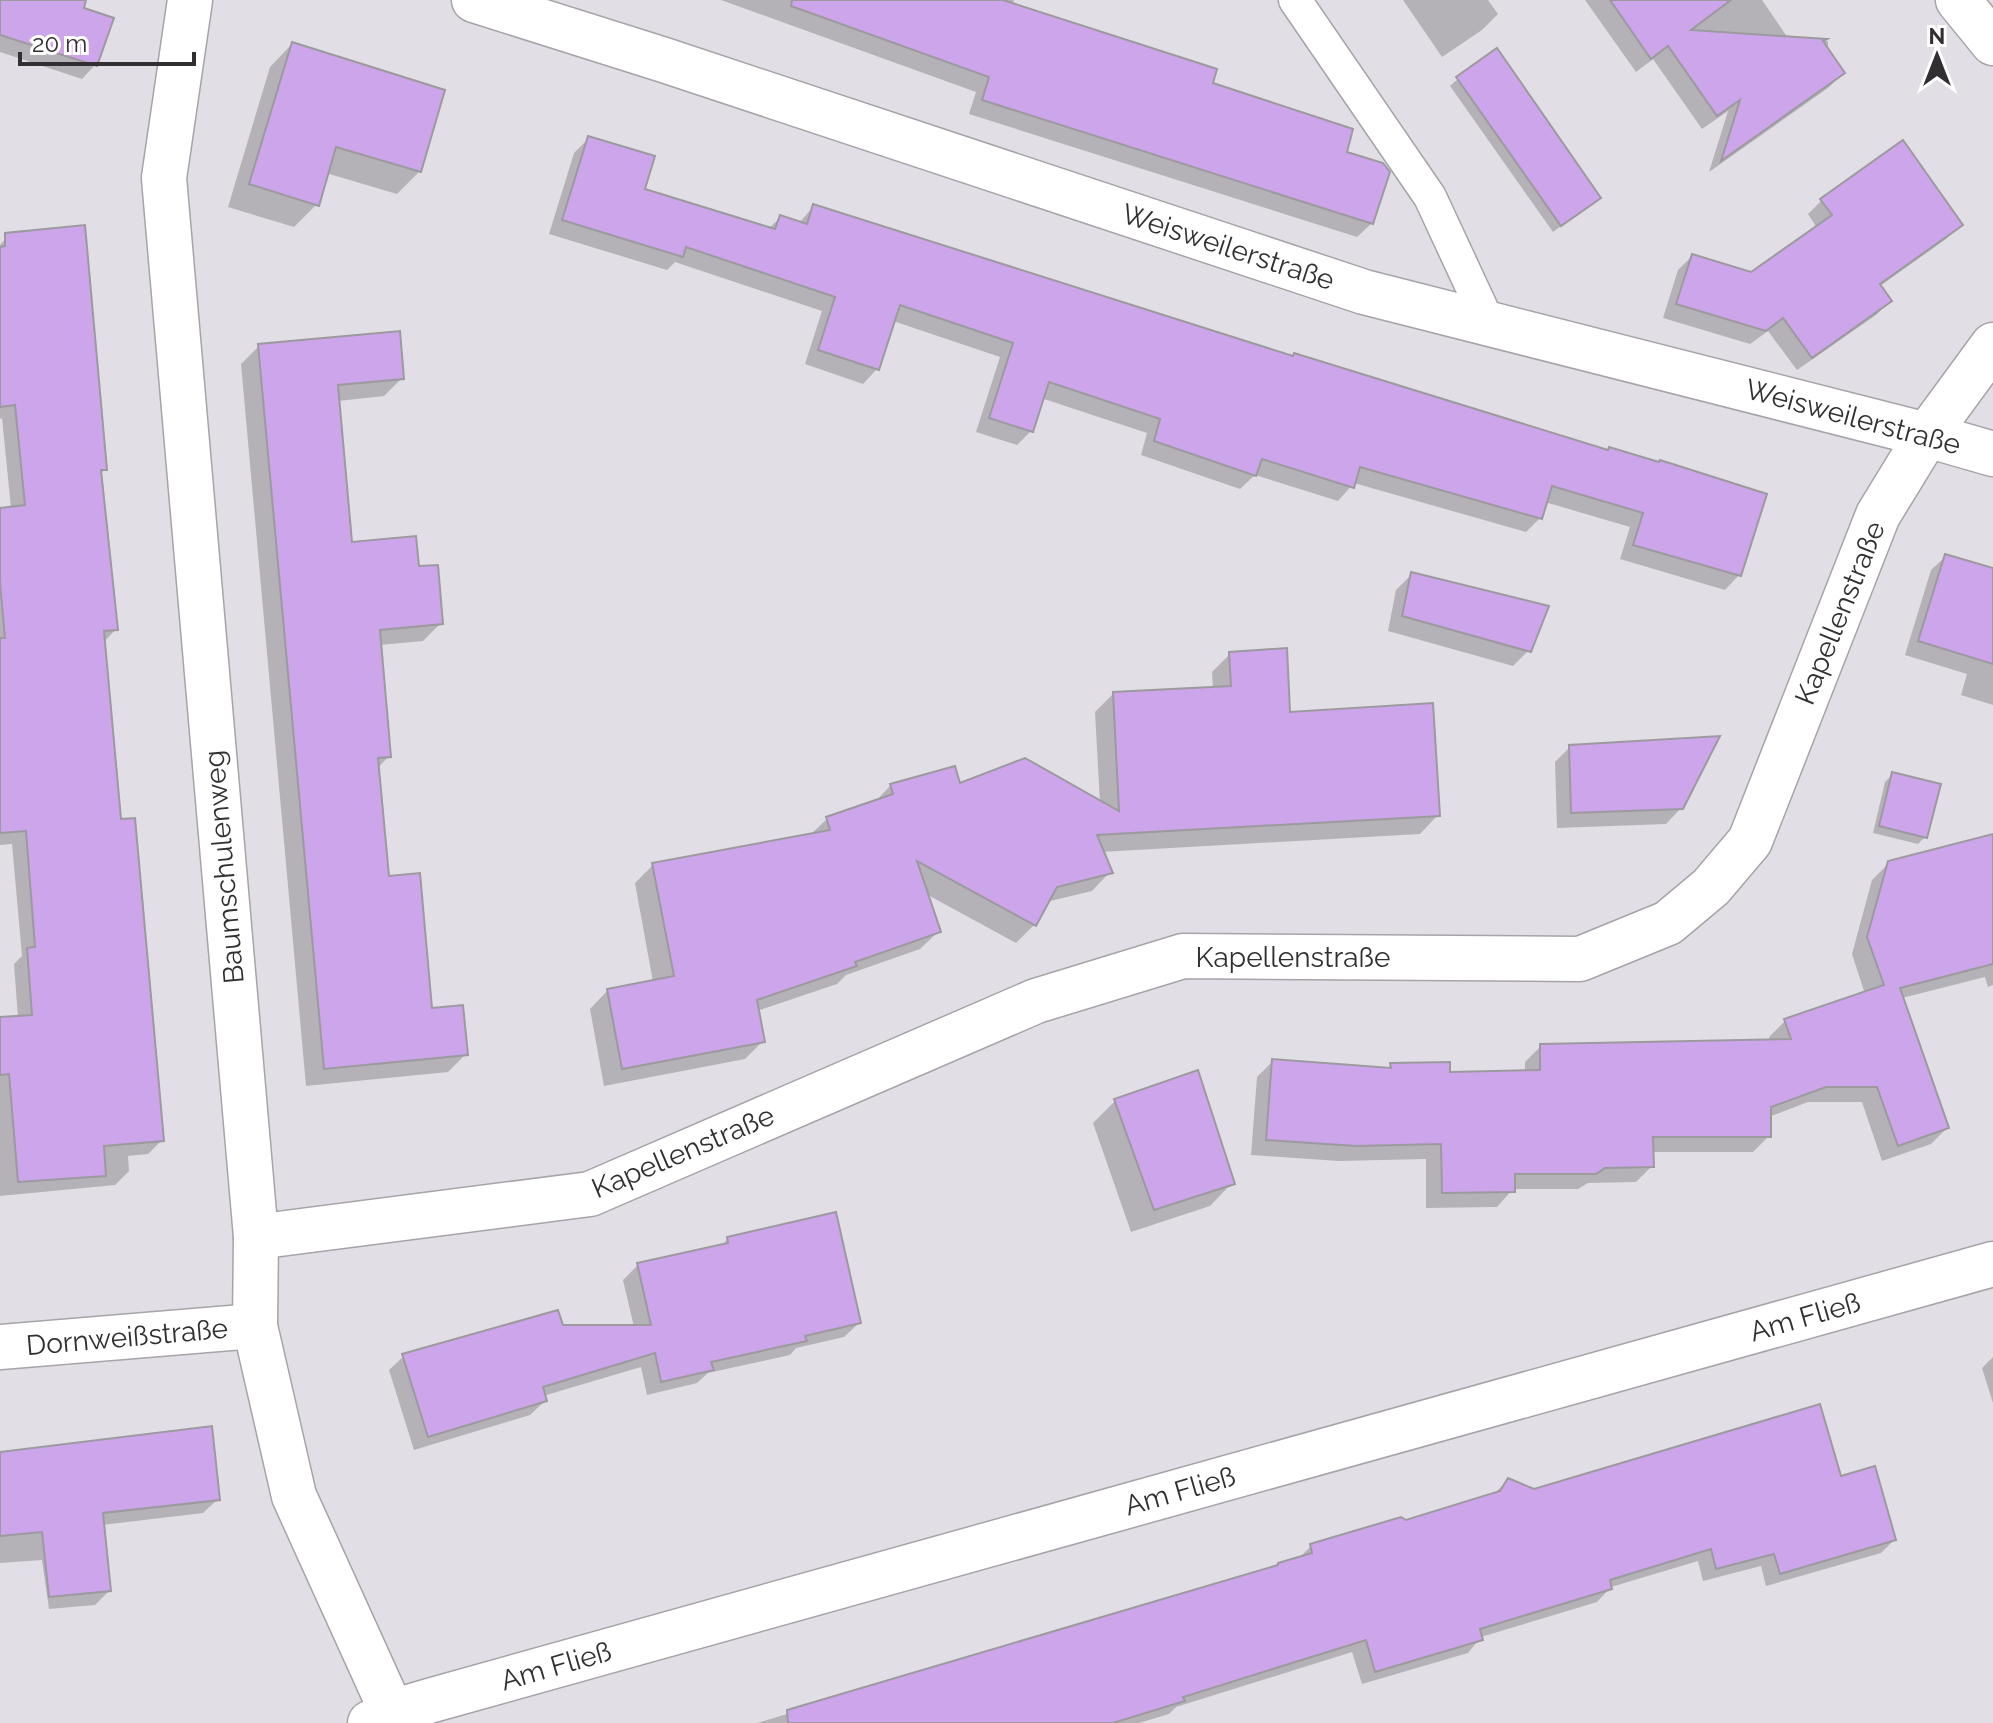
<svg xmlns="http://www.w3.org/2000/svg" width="1993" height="1723" font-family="Raleway,sans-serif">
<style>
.shadow{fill:#0003}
.building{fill:#cda5eb;stroke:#9c999f;stroke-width:2}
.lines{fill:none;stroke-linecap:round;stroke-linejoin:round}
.lane-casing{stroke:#a7a3a9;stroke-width:35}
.street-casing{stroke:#a7a3a9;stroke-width:47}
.lane{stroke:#fff;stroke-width:32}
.street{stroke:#fff;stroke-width:44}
.labels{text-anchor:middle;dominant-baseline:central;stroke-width:6;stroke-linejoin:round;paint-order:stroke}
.street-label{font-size:28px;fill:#312f32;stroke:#fff}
</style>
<rect width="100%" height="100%" fill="#e2dee5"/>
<g class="shadow">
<polygon points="2,0 84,0 81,9 95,65 82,79 0,52 0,7"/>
<polygon points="721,0 1014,0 1012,5 1210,84 1344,153 1372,223 1357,237 969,114 976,92"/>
<polygon points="1403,0 1488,0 1498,14 1482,30 1442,57"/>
<polygon points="1585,0 1762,0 1788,38 1828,41 1828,53 1843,73 1828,88 1709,172 1728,111 1702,129 1653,59 1636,72"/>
<polygon points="292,44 420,171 397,194 326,173 317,204 294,227 228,207 270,67"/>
<polygon points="1458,79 1599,198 1553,232 1450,86"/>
<polygon points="589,138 642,190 768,229 780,218 799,223 814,206 1293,357 1607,451 1739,575 1725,590 1620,559 1630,527 1545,502 1540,518 1526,532 1354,483 1338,501 1255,475 1240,489 1141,455 1147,433 1041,398 1031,431 1017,445 976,432 1000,357 893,321 877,369 863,384 805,364 822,311 675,262 667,270 549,234 574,153"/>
<polygon points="1822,200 1960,225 1946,239 1880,286 1890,301 1876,315 1797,370 1768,331 1750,344 1663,318 1678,270 1692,256 1752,274 1817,228 1808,214"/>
<polygon points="10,234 105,469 100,475 116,629 103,643 119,821 162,1140 148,1154 128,1156 129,1171 115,1185 0,1196 0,1019 18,1018 14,964 22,956 12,844 0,845 0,510 11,508 2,418 0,419 0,245"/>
<polygon points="259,346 402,378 384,396 338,401 350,544 417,568 441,623 423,641 380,645 389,756 377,769 387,878 430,1010 466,1054 448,1072 306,1086 241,364"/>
<polygon points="1946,556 1993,570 1993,705 1961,695 1967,674 1905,655 1931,570"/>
<polygon points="1412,574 1529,650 1513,666 1388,631 1396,590"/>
<polygon points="1230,654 1288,714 1438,815 1420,834 1101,852 1110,872 1092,891 1046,902 1034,925 1016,943 926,894 939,931 920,949 846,975 837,984 757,1011 763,1041 745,1059 604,1086 590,1009 608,990 653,982 635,883 653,865 809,836 827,819 874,803 891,785 959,785 1100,803 1095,712 1113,694 1213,689 1212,672"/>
<polygon points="1570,747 1681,808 1666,824 1557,828 1555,762"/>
<polygon points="1893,774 1925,837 1918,844 1873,833 1885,782"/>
<polygon points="1993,838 1993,985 1988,987 1985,977 1902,998 1947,1128 1931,1144 1882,1161 1862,1102 1808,1102 1769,1117 1769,1136 1753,1152 1651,1152 1652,1166 1636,1182 1588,1183 1578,1189 1513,1189 1497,1207 1426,1208 1426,1159 1339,1161 1251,1155 1257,1077 1273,1061 1386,1070 1391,1065 1448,1074 1525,1072 1525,1062 1541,1046 1771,1041 1769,1037 1785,1021 1865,994 1852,954 1872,880 1889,863"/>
<polygon points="1116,1100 1232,1183 1210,1206 1131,1232 1093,1123"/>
<polygon points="728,1239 859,1323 844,1337 796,1348 790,1355 708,1373 697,1383 647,1395 641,1367 543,1396 545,1401 530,1415 414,1450 389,1370 404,1356 561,1327 634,1327 623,1280 638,1265 721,1246"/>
<polygon points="1993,1357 1993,1403 1982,1368"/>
<polygon points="0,1454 218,1499 203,1513 102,1525 109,1591 95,1605 49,1609 42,1560 0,1563"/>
<polygon points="1839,1478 1894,1540 1881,1553 1766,1586 1761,1566 1703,1581 1698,1561 1611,1587 1597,1602 1481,1637 1468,1653 1362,1684 1352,1652 1176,1707 1169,1714 1139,1723 757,1723 1276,1568 1298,1559 1311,1546 1405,1522 1495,1493 1508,1480 1534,1491"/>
</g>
<g class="building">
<polygon points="0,0 86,0 84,8 114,18 97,66 0,35"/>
<polygon points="792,0 1003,0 1217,69 1213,83 1353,129 1347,152 1383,163 1390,172 1373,224 982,100 989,77 791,6"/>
<polygon points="1610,0 1731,0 1691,30 1827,39 1823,41 1845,73 1721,161 1740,100 1717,116 1668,46 1651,59"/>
<polygon points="292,42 445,90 421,172 336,147 319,206 249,184"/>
<polygon points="1497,48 1601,198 1561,226 1456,77"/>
<polygon points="588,136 655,156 645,189 775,229 780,215 807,224 813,204 1293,356 1294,353 1608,450 1609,447 1659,462 1660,460 1767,494 1741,576 1633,545 1643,513 1552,486 1542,519 1360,467 1354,488 1262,459 1256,476 1154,441 1160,419 1049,382 1033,432 989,418 1013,343 900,305 879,370 818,350 835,297 686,247 683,257 562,220"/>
<polygon points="1903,140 1963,225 1880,284 1892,301 1812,358 1783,318 1766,331 1676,304 1692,254 1751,272 1832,215 1820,199"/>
<polygon points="85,225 107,470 101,470 118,630 104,631 121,819 135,818 164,1141 104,1146 106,1176 18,1182 9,1074 0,1075 0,1017 32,1015 27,948 35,947 26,831 0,833 0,638 5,638 0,583 0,508 25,505 15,405 0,407 0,247 5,246 5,233"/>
<polygon points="400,331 404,379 338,385 352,542 416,536 419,566 438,565 443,624 380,630 391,757 378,758 389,876 420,873 432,1008 463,1005 468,1055 324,1069 258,344"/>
<polygon points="1945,554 1993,568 1993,664 1918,641"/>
<polygon points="1411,572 1549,606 1531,652 1402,616"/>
<polygon points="1287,648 1290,712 1433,703 1440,816 1097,835 1113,873 1057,887 1036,926 917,861 941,932 855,962 857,966 757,1000 765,1042 622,1069 607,989 674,976 652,863 830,830 826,817 893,794 890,784 955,766 960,783 1025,758 1119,811 1113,692 1231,686 1229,652"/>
<polygon points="1720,736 1683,809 1571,813 1569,745"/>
<polygon points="1892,772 1941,784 1927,838 1879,826"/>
<polygon points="1993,834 1993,964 1900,988 1949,1128 1898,1146 1877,1087 1826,1087 1771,1107 1771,1137 1653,1137 1654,1167 1605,1168 1596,1174 1515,1174 1515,1192 1442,1193 1441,1144 1356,1146 1266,1140 1272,1059 1391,1068 1390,1063 1450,1062 1450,1072 1540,1070 1540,1044 1791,1039 1784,1019 1884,985 1867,937 1888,861"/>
<polygon points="1198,1070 1235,1184 1154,1210 1114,1099"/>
<polygon points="836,1212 861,1323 805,1336 807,1341 711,1362 714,1370 661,1382 655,1353 543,1387 547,1401 428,1437 402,1354 558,1310 563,1325 651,1325 637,1263 728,1243 727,1237"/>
<polygon points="1820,1404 1841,1476 1875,1466 1896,1540 1780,1574 1774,1554 1716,1569 1711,1549 1610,1580 1612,1589 1480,1629 1483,1640 1375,1672 1366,1640 1183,1697 1185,1701 1113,1723 788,1723 787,1710 1278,1565 1278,1563 1312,1553 1310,1544 1401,1517 1406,1520 1500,1491 1508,1478 1534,1489"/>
<polygon points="212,1426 220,1500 103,1513 111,1591 49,1597 42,1532 0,1536 0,1452"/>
</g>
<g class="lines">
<defs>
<polyline id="lane" points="1295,0 1430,197 1489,324"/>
<g id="street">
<polyline points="190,0 164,178 256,1237 255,1326 294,1496 392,1712"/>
<polyline points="474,0 664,60 1364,292 1927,435 1993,454"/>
<polyline points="1958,0 1993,43"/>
<polyline points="256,1237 590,1194 1036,1001 1183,956 1580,959 1668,923 1711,887 1750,841 1878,515 1927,435 1993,345"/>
<polyline points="0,1347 255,1326"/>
<polyline points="370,1723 392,1712 429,1701 1993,1264"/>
</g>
</defs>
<use href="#lane" class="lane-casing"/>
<use href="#street" class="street-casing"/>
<use href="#lane" class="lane"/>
<use href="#street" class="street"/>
</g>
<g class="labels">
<g class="street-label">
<text transform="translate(1228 247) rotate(18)">Weisweilerstraße</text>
<text transform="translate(1853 417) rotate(15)">Weisweilerstraße</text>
<text transform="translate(1840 613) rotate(-68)">Kapellenstraße</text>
<text transform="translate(224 867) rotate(-95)">Baumschulenweg</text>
<text x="1293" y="957">Kapellenstraße</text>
<text transform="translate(683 1152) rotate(-23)">Kapellenstraße</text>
<text transform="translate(1805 1317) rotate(-16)">Am Fließ</text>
<text transform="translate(127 1337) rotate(-5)">Dornweißstraße</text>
<text transform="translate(1180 1491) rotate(-16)">Am Fließ</text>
<text transform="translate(556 1666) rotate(-16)">Am Fließ</text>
</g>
</g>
<g transform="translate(1937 56)" stroke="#ffffff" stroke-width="6" paint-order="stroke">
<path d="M0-6L14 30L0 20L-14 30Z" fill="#312f32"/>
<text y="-12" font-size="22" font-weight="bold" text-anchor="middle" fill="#312f32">N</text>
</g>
<path d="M20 52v12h174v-12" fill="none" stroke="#312f32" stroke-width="4"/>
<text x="32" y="52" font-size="24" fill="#312f32" stroke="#ffffff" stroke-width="6" paint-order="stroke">20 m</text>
</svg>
